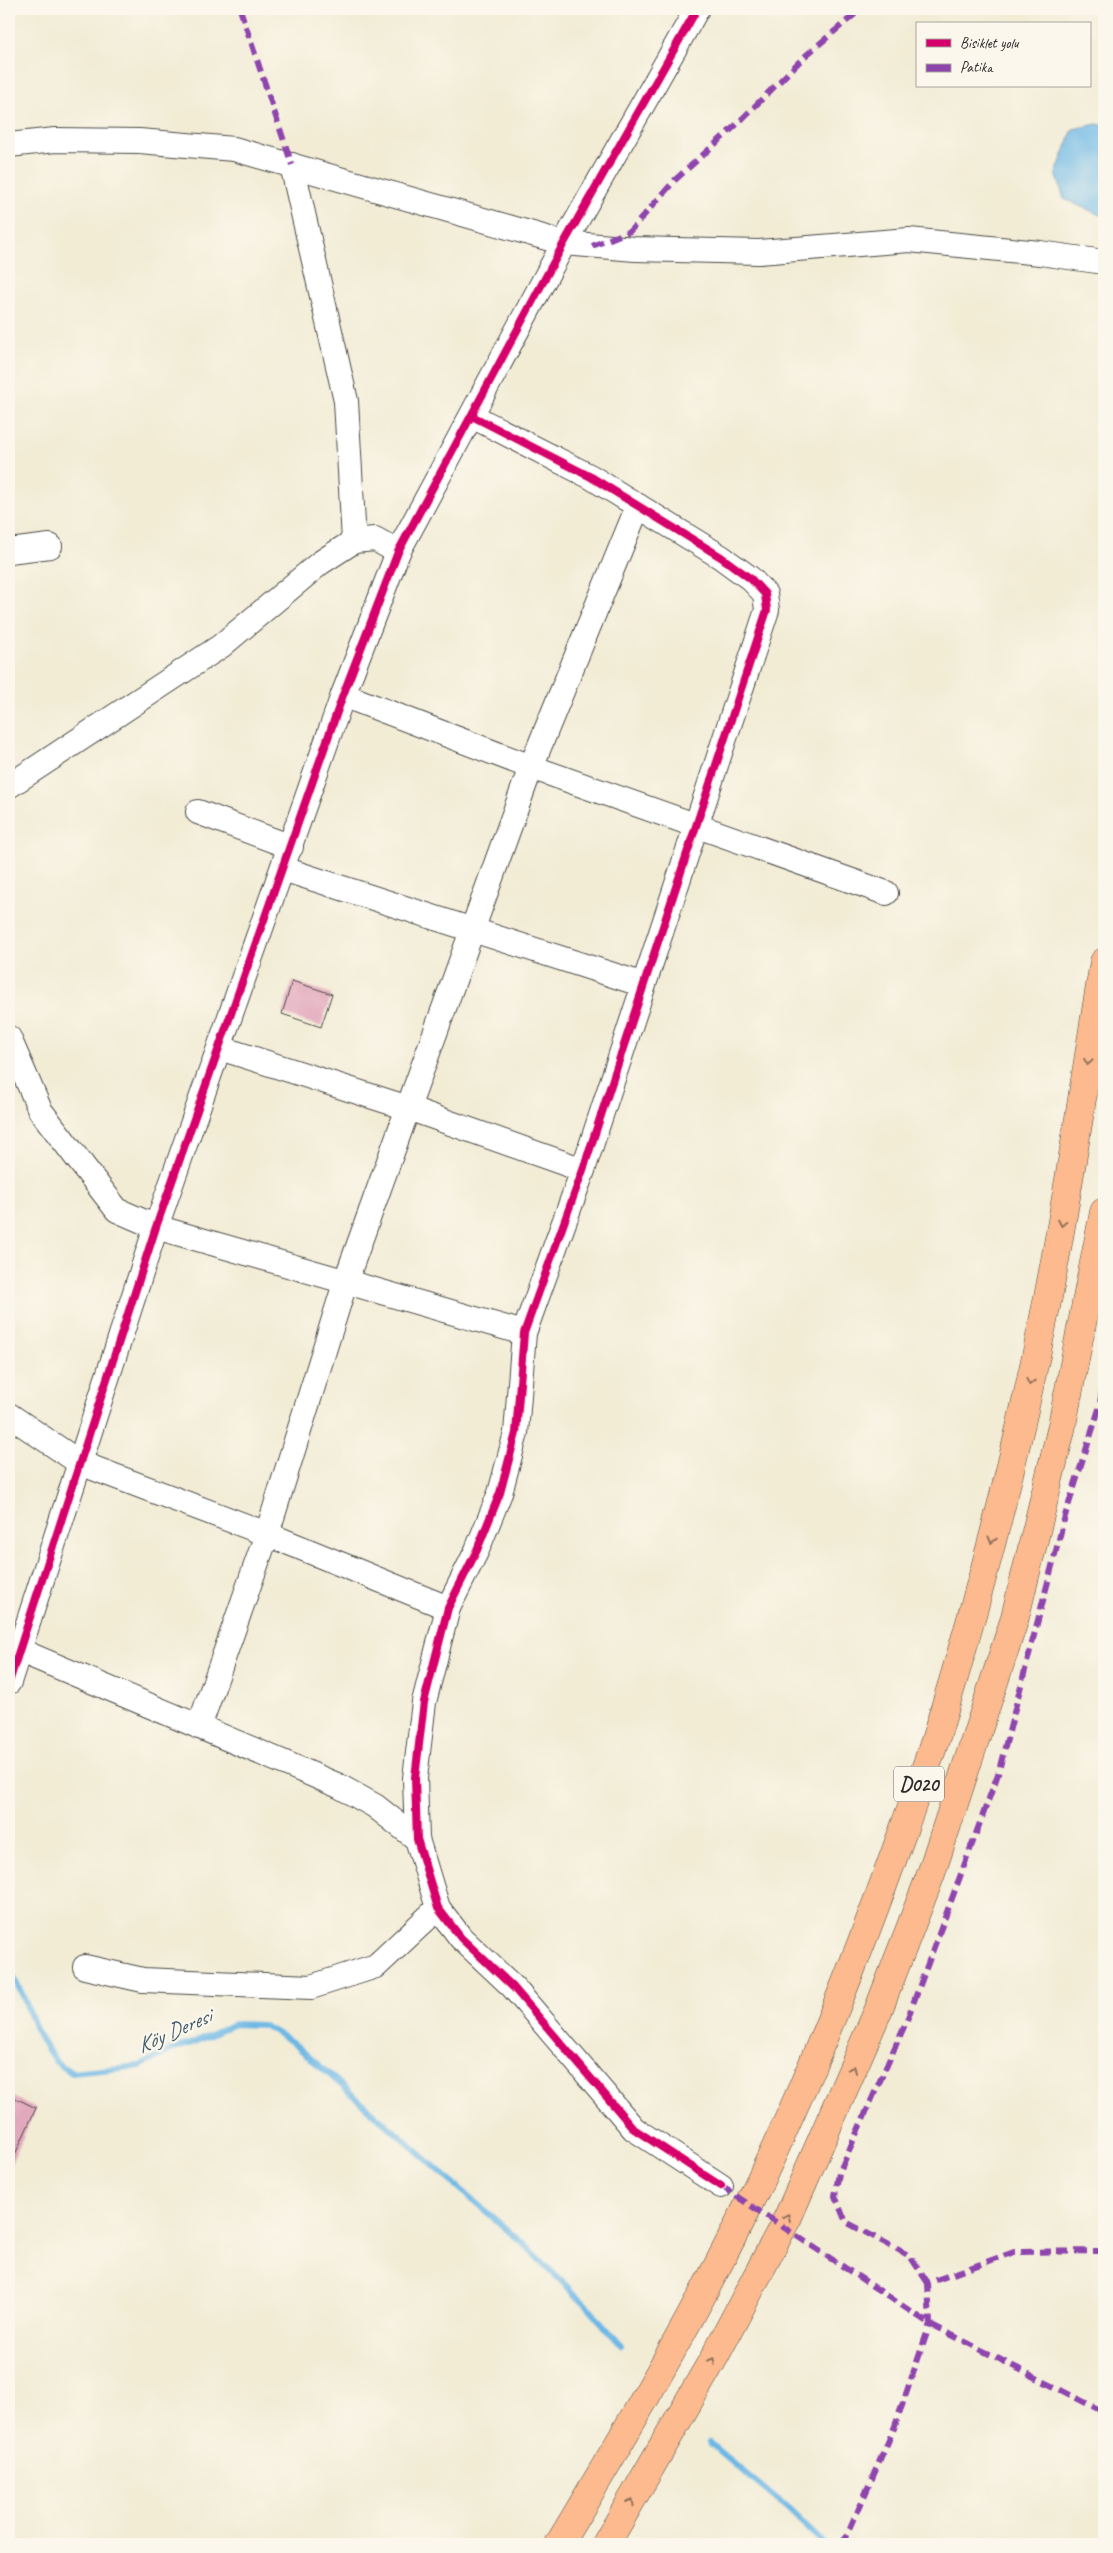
<svg xmlns="http://www.w3.org/2000/svg" width="1113" height="2553" font-family="Caveat,sans-serif">
<style>
.water{fill:#6cb7e5;stroke:#4c7188}
.lines{fill:none;stroke-linecap:round;stroke-linejoin:round}
.stream{stroke:#6cb7e5;stroke-width:6}
.building{fill:#e2a9bd}
.minor-casing{stroke:#494844;stroke-width:26}
.highway-casing{stroke:#494844;stroke-width:29}
.minor{stroke:#fff;stroke-width:24}
.highway{stroke:#fcba8e;stroke-width:28}
.quiet{stroke:#8e44ad;stroke-width:6;stroke-dasharray:12 6;stroke-linecap:butt}
.cycleway-casing{stroke:#fbf7ec;stroke-width:11}
.cycleway{stroke:#d6006c;stroke-width:8}
.oneway{stroke:#94725c}
.labels{text-anchor:middle;dominant-baseline:central;stroke-width:4.5;stroke-linejoin:round;paint-order:stroke}
.shield{fill:#fbf7ec;stroke:#696865;stroke-width:1}
.shield-label{font-size:20px;font-weight:bold;fill:#2b2b2b}
.water-label{font-size:22px;font-style:italic;fill:#425c6c;stroke:#fbf7ec}
</style>
<rect width="100%" height="100%" fill="#fbf7ec"/>
<filter id="ink" filterUnits="userSpaceOnUse"><feTurbulence type="fractalNoise" baseFrequency=".02" numOctaves="2"/><feDisplacementMap in="SourceGraphic" scale="10" xChannelSelector="R" yChannelSelector="G"/><feConvolveMatrix kernelMatrix="1 2 1 2 8 2 1 2 1" color-interpolation-filters="sRGB"/></filter>
<filter id="wash" filterUnits="userSpaceOnUse"><feTurbulence type="fractalNoise" baseFrequency=".0096" numOctaves="4" result="noise"/><feDisplacementMap in="SourceGraphic" scale="20" xChannelSelector="R" yChannelSelector="G"/><feGaussianBlur stdDeviation="1.12" result="paint"/><feColorMatrix in="noise" values="0 0 0 0 0 0 0 0 0 0 0 0 0 0 0 0 0 1.4 0 .05"/><feComposite in="paint" operator="in"/></filter>
<g filter="url(#wash)">
<rect width="100%" height="100%" fill="#f2ecd5"/>
<polygon class="water" points="1096,124 1104,125 1104,214 1100,215 1064,199 1056,173 1073,129"/>
<g class="lines">
<g class="stream">
<polyline points="9,1969 22,1994 39,2036 56,2062 72,2073 140,2066 171,2050 195,2042 234,2024 263,2025 292,2042 521,2242 585,2304 621,2345"/>
<polyline points="709,2443 789,2510 824,2544"/>
</g>
</g>
<g id="blocks">
<g class="building">
<polygon points="292,981 332,994 321,1027 282,1014"/>
<polygon points="9,2095 36,2108 9,2168"/>
</g>
</g>
</g>
<g filter="url(#ink)">
<use href="#blocks" fill-opacity="0" stroke="#494844" stroke-width="1"/>
<g class="lines">
<defs>
<g id="minor">
<polyline points="9,145 55,140 139,141 234,149 564,243 635,249 759,252 909,240 1040,253 1104,262"/>
<polyline points="292,165 346,401 354,541"/>
<polyline points="472,416 591,477 721,557 751,579 765,594 767,610 583,1170 524,1333 516,1433 500,1493 477,1550 448,1608 424,1702 415,1778 417,1839 438,1908 461,1938 513,1987 634,2129 721,2186"/>
<polyline points="9,551 50,546"/>
<polyline points="343,695 531,767 886,893"/>
<polyline points="9,786 221,646 320,563 354,541 375,539 398,552"/>
<polyline points="198,812 291,847"/>
<polyline points="283,869 644,985"/>
<polyline points="9,1038 40,1110 117,1210 156,1227 524,1333"/>
<polyline points="220,1048 408,1108 583,1170"/>
<polyline points="9,1415 80,1463 267,1534 448,1608"/>
<polyline points="9,1646 339,1786 375,1806 417,1839"/>
<polyline points="9,1682 156,1227 343,695 398,552 564,243 697,9"/>
<polyline points="199,1727 267,1534 346,1280 531,767 638,506"/>
<polyline points="85,1967 143,1980 311,1987 376,1966 438,1908"/>
</g>
<g id="highway">
<path d="M 559,2544 C 633,2421 706,2296 767,2166 C 819,2056 863,1942 904,1828 C 916,1793 930,1759 940,1724 C 983,1584 1020,1440 1048,1297 C 1070,1186 1085,1074 1104,962"/>
<polyline points="606,2544 715,2356 788,2217 878,2011 931,1874 1014,1621 1061,1430 1104,1212"/>
</g>
</defs>
<use href="#minor" class="minor-casing"/>
<use href="#highway" class="highway-casing"/>
<use href="#minor" class="minor"/>
<use href="#highway" class="highway"/>
<g class="quiet">
<polyline points="240,9 292,165"/>
<polyline points="592,246 630,231 675,180 734,127 804,57 861,9"/>
<polyline points="721,2186 930,2324 1104,2412"/>
<polyline points="928,2283 910,2256 846,2222 835,2196 839,2173 907,2020 998,1774 1065,1516 1099,1409 1104,1379"/>
<polyline points="840,2544 846,2538 895,2426 930,2324 928,2283 1014,2252 1104,2251"/>
</g>
<defs>
<g id="cycleway">
<polyline points="472,416 591,477 721,557 751,579 765,594 767,610 583,1170 524,1333 516,1433 500,1493 477,1550 448,1608 424,1702 415,1778 417,1839 438,1908 461,1938 513,1987 634,2129 721,2186"/>
<polyline points="9,1682 156,1227 343,695 398,552 564,243 697,9"/>
</g>
</defs>
<use href="#cycleway" class="cycleway-casing"/>
<use href="#cycleway" class="cycleway"/>
</g>
<defs><path id="oneway-chevron" d="M-2-3.5L2.5 0L-2 3.5" fill="none" stroke-width="1.6" stroke-linecap="round" stroke-linejoin="round" transform="scale(1.25)"/></defs>
<g class="oneway">
<use href="#oneway-chevron" transform="translate(1088 1062) rotate(99)"/>
<use href="#oneway-chevron" transform="translate(1062 1223) rotate(101)"/>
<use href="#oneway-chevron" transform="translate(1030 1382) rotate(103)"/>
<use href="#oneway-chevron" transform="translate(992 1540) rotate(104)"/>
<use href="#oneway-chevron" transform="translate(853 2069) rotate(-67)"/>
<use href="#oneway-chevron" transform="translate(787 2217) rotate(-64)"/>
<use href="#oneway-chevron" transform="translate(712 2361) rotate(-60)"/>
<use href="#oneway-chevron" transform="translate(631 2502) rotate(-60)"/>
</g>
</g>
<g class="labels">
<rect class="shield" x="894" y="1766.5" width="50" height="35" rx="4"/>
<g class="shield-label">
<text x="919" y="1784">D020</text>
</g>
<g class="water-label">
<text transform="translate(174 2031) rotate(-24)">Köy Deresi</text>
</g>
</g>
<rect width="1113" height="2553" fill="none" stroke="#fbf7ec" stroke-width="30"/>
<rect x="916" y="22" width="175" height="65" fill="#fbf7ec" stroke="#a8a59f"/>
<rect x="926" y="39" width="25" height="8" fill="#d6006c" stroke="#a8a59f"/>
<text x="960" y="48" font-size="15" fill="#2b2b2b">Bisiklet yolu</text>
<rect x="926" y="64" width="25" height="8" fill="#8e44ad" stroke="#a8a59f"/>
<text x="960" y="72" font-size="15" fill="#2b2b2b">Patika</text>
</svg>
